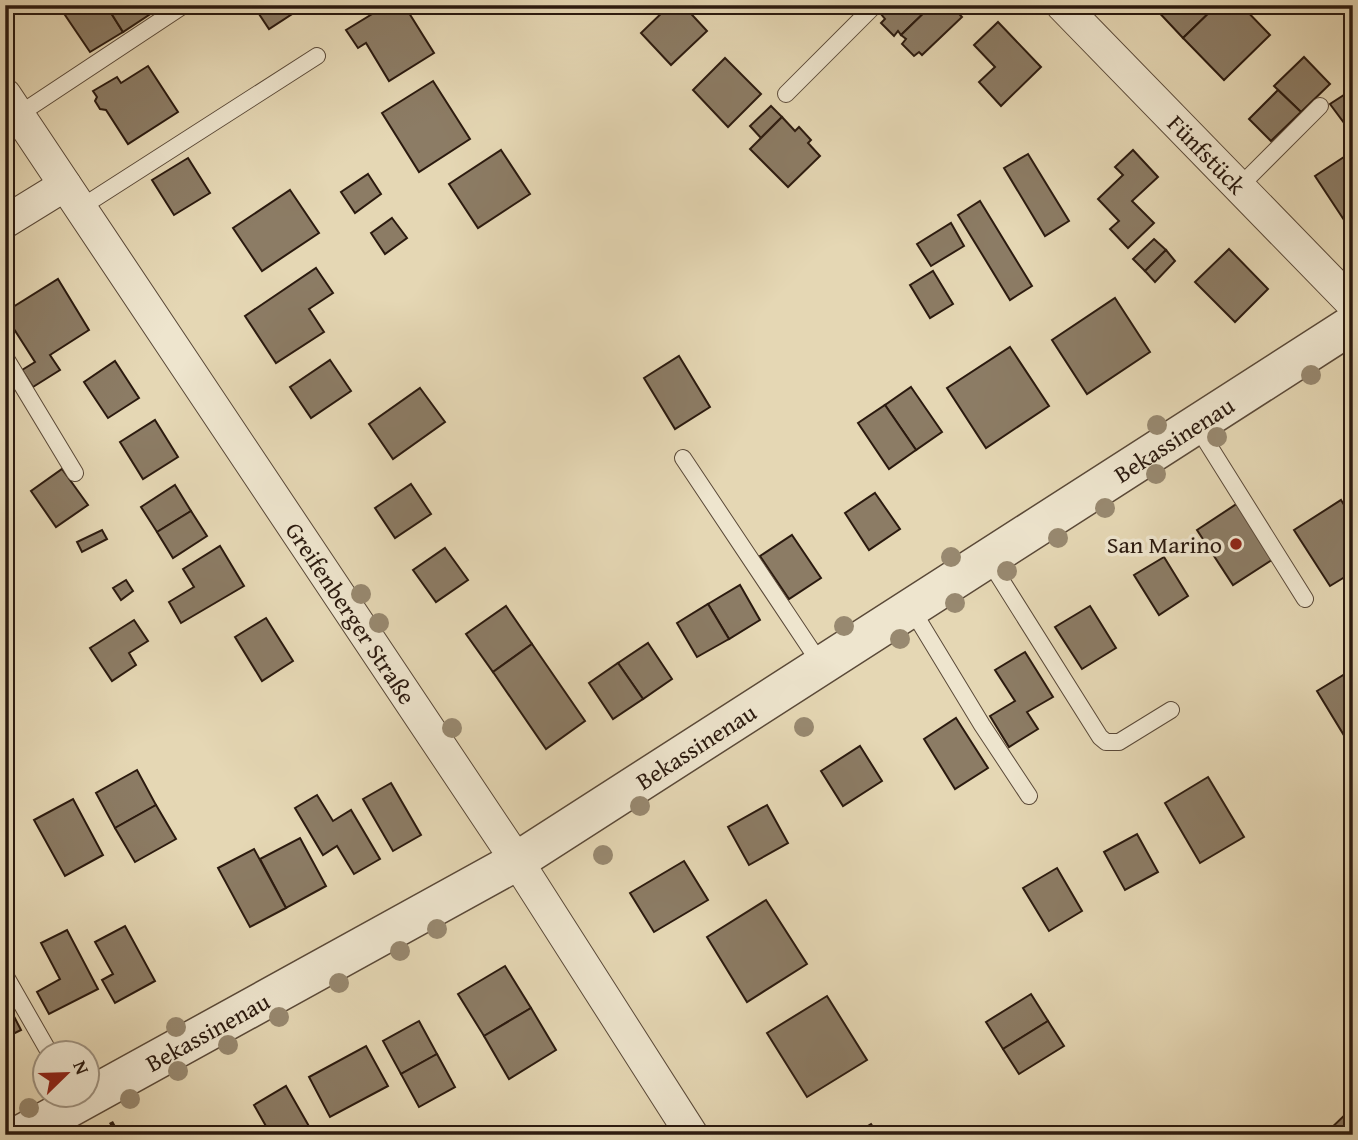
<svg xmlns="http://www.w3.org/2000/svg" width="1358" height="1140" font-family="'Gentium Book Plus',serif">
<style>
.building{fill:#8c7c65;stroke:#2b1a0f;stroke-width:2}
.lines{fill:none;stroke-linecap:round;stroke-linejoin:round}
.service-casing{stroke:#5a4938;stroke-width:18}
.minor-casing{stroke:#5a4938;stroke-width:34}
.tertiary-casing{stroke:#5a4938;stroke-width:41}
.path{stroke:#2b1a0f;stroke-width:4.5;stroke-dasharray:5 3.5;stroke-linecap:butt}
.service{stroke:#eee5ce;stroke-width:16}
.minor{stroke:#eee5ce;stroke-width:32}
.tertiary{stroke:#eee5ce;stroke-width:38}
.tree{fill:#988970}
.poi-dot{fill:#8f2418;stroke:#eee5ce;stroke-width:2.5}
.labels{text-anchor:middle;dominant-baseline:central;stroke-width:7;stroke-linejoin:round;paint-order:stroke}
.street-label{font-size:24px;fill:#2b1a0f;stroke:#eee5ce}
.poi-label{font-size:24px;fill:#2b1a0f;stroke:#eee5ce;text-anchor:end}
</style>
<rect width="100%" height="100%" fill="#e5d7b4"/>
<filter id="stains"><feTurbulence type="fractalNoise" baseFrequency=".00286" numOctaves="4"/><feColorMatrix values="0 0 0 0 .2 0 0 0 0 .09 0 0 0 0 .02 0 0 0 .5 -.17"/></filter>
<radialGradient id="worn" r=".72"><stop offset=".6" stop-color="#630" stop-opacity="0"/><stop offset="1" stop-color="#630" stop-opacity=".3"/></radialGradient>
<g class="building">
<polygon points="80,5 106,5 123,32 90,52 65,15"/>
<polygon points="106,5 151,5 155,11 123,32"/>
<polygon points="253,5 306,5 269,29"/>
<polygon points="387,5 404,5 434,53 389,81 366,43 358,48 346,30"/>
<polygon points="670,5 683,5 707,31 671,65 641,33"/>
<polygon points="890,5 932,5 901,35 898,31 894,36 881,23 885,19 881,14"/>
<polygon points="932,5 951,5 962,17 922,55 919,52 914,56 902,44 906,39 901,35"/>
<polygon points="1152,5 1217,5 1183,38"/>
<polygon points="1217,5 1241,5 1270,35 1224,80 1183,38"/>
<polygon points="998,22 1041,67 1001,106 979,82 995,67 974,45"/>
<polygon points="1304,57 1330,84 1301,112 1274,86"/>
<polygon points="725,58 761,94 728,127 693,90"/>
<polygon points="148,66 178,112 128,144 106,110 100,109 95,101 97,97 93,91 117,77 121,83"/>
<polygon points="433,81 470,139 419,172 382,113"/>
<polygon points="1353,89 1353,135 1330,104"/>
<polygon points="1278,90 1301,112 1271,141 1249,119"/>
<polygon points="771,106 782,117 761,138 750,126"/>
<polygon points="782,117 795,131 799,127 811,140 808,143 820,156 788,187 750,149"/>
<polygon points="501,150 530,194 478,228 449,184"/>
<polygon points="1133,150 1158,177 1132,201 1154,223 1128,248 1110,229 1119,221 1098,199 1123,175 1115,167"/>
<polygon points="1353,151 1353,219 1346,223 1315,176"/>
<polygon points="1028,154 1069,221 1045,236 1004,168"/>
<polygon points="188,158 210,193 174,215 152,180"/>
<polygon points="368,174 381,194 355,213 341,192"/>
<polygon points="290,190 319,233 262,271 233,228"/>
<polygon points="980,201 1032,286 1010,300 958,215"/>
<polygon points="392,218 407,238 385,254 371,233"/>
<polygon points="951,223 964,246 931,266 917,244"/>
<polygon points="1154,239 1166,250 1145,271 1133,259"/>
<polygon points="1229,249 1268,289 1235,322 1195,282"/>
<polygon points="1166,250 1175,261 1155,282 1145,271"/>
<polygon points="316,268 333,293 309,309 324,332 276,363 245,316"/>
<polygon points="933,271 953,304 930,318 910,285"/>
<polygon points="58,279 89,330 50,355 60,370 33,387 22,370 35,362 5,315 5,312"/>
<polygon points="1115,298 1150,352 1087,394 1052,340"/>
<polygon points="1010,347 1049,406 986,448 947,388"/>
<polygon points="679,356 710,407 675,429 644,378"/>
<polygon points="330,360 351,391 311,418 290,387"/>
<polygon points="115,361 139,398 108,418 84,382"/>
<polygon points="911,387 942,432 916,450 885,405"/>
<polygon points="420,388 445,422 393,459 369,424"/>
<polygon points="885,405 916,450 889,469 858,423"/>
<polygon points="155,420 178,457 143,479 120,442"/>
<polygon points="62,469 88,505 56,527 31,491"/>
<polygon points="411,484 431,514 395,538 375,508"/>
<polygon points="175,485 191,511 157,532 141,507"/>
<polygon points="875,493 900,529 869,550 845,513"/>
<polygon points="1341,500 1353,519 1353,572 1330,586 1294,530"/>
<polygon points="1238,503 1275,558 1233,585 1197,530"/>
<polygon points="191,511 207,536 173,558 157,532"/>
<polygon points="102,530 107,539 82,552 77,542"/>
<polygon points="792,535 821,578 789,599 760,556"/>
<polygon points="220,546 244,586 181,623 169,602 194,587 183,569"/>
<polygon points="445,548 468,580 436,602 413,570"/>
<polygon points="1164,557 1188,596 1159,615 1134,575"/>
<polygon points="126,580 133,591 121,600 113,588"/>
<polygon points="740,585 760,620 729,639 708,604"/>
<polygon points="708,604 729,639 697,657 677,623"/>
<polygon points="506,606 532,644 493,672 466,634"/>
<polygon points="1090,606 1116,648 1082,669 1055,627"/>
<polygon points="266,618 293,661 262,681 235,637"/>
<polygon points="134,620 148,641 129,653 136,665 112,681 90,648"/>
<polygon points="648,643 672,679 643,699 618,663"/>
<polygon points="532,644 585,721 546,749 493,672"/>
<polygon points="1025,652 1053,697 1027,712 1038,729 1009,747 990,716 1015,701 995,670"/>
<polygon points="618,663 643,699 613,719 589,683"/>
<polygon points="1350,671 1353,676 1353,732 1345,737 1317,691"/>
<polygon points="956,718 988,768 955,789 924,739"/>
<polygon points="860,746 882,781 843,806 821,771"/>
<polygon points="137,770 156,805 115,828 96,793"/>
<polygon points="1208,777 1244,837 1200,863 1165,803"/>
<polygon points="391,783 421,835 393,851 363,799"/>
<polygon points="317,795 333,821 351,810 380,859 354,874 337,846 323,855 295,808"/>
<polygon points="73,799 103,855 65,876 34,820"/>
<polygon points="156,805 176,839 135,862 115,828"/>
<polygon points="767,805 788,843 749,865 728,827"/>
<polygon points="1137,834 1158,872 1125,890 1104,852"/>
<polygon points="300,838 326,886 286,908 260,859"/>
<polygon points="254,849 286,908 250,927 218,868"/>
<polygon points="684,861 708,900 654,932 630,893"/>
<polygon points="1057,868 1082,911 1049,931 1023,888"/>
<polygon points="766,900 807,964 747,1002 707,937"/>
<polygon points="125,926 155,981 115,1003 102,980 113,974 95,942"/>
<polygon points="67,930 98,989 49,1014 37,992 60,979 41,943"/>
<polygon points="505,966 531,1008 484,1036 458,994"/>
<polygon points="1031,994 1048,1021 1003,1049 986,1022"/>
<polygon points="827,996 867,1060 807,1097 767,1033"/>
<polygon points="5,999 21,1030 5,1038"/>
<polygon points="531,1008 556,1050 509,1079 484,1036"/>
<polygon points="419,1021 437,1054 401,1074 383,1041"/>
<polygon points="1048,1021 1064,1046 1019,1074 1003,1049"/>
<polygon points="366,1046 388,1086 330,1117 309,1077"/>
<polygon points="437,1054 455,1087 419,1107 401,1074"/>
<polygon points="286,1086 314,1135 271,1135 254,1105"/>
<polygon points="1353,1107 1353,1135 1324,1135"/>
<polygon points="871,1124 878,1135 853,1135"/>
</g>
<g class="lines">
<defs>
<g id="service">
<polyline points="786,94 875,5"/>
<polyline points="18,115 184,5"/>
<polyline points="1239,187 1320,106"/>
<polyline points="80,208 317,56"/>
<polyline points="5,357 75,473"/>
<polyline points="1196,425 1305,599"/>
<polyline points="683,458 822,666"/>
<polyline points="988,559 1100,737 1106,742 1119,742 1171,710"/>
<polyline points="911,608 982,725 1029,796"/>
<polyline points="5,975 49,1052"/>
</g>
<g id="minor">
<path id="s1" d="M 1062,5 L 1353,304"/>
<path id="s2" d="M 5,95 L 517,861 L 692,1135"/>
<polyline points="5,222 65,185"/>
</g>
<g id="tertiary">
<path id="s3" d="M 20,1135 L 517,861 L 1353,324"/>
</g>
</defs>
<use href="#service" class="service-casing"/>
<use href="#minor" class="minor-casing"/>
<use href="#tertiary" class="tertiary-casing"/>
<polyline class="path" points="111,1122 118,1135"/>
<use href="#service" class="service"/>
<use href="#minor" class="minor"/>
<use href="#tertiary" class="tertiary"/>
</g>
<g class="tree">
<circle cx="1311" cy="375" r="10"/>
<circle cx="1157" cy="425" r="10"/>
<circle cx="1217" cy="437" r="10"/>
<circle cx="1156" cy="474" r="10"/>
<circle cx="1105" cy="508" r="10"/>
<circle cx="1058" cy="538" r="10"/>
<circle cx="951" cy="557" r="10"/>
<circle cx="1007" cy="571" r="10"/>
<circle cx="361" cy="594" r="10"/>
<circle cx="955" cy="603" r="10"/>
<circle cx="379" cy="623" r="10"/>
<circle cx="844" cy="626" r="10"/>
<circle cx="900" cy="639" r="10"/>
<circle cx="804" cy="727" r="10"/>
<circle cx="452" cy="728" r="10"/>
<circle cx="640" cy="806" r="10"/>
<circle cx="603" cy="855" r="10"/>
<circle cx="437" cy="929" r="10"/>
<circle cx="400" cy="951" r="10"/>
<circle cx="339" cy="983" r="10"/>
<circle cx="279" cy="1017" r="10"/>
<circle cx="176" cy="1027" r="10"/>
<circle cx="228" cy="1045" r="10"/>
<circle cx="178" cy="1071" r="10"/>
<circle cx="130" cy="1099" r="10"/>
<circle cx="29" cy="1108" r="10"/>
</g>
<circle class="poi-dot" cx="1236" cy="544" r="7"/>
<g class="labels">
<g class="street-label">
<text stroke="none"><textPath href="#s1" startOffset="208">Fünfstück</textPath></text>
<text stroke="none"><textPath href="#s3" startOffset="1348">Bekassinenau</textPath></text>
<text stroke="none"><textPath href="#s2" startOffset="623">Greifenberger Straße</textPath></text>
<text stroke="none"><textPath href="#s3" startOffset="780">Bekassinenau</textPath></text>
<text stroke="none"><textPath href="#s3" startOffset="214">Bekassinenau</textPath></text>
</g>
<g class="poi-label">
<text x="1222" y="544">San Marino</text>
</g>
</g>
<rect width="1358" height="1140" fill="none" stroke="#e5d7b4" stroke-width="28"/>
<rect x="7" y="7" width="1344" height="1126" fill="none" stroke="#2b1a0f" stroke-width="3.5"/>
<rect x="14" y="14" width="1330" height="1112" fill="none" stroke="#2b1a0f" stroke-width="2"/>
<g transform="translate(66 1074) rotate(67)"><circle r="33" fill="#eee5ce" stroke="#a09482" stroke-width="2"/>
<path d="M0-5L12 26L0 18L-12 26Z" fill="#8f2418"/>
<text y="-10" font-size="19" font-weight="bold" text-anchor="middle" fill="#2b1a0f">N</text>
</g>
<rect width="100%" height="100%" filter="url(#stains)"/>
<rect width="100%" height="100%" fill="url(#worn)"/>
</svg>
